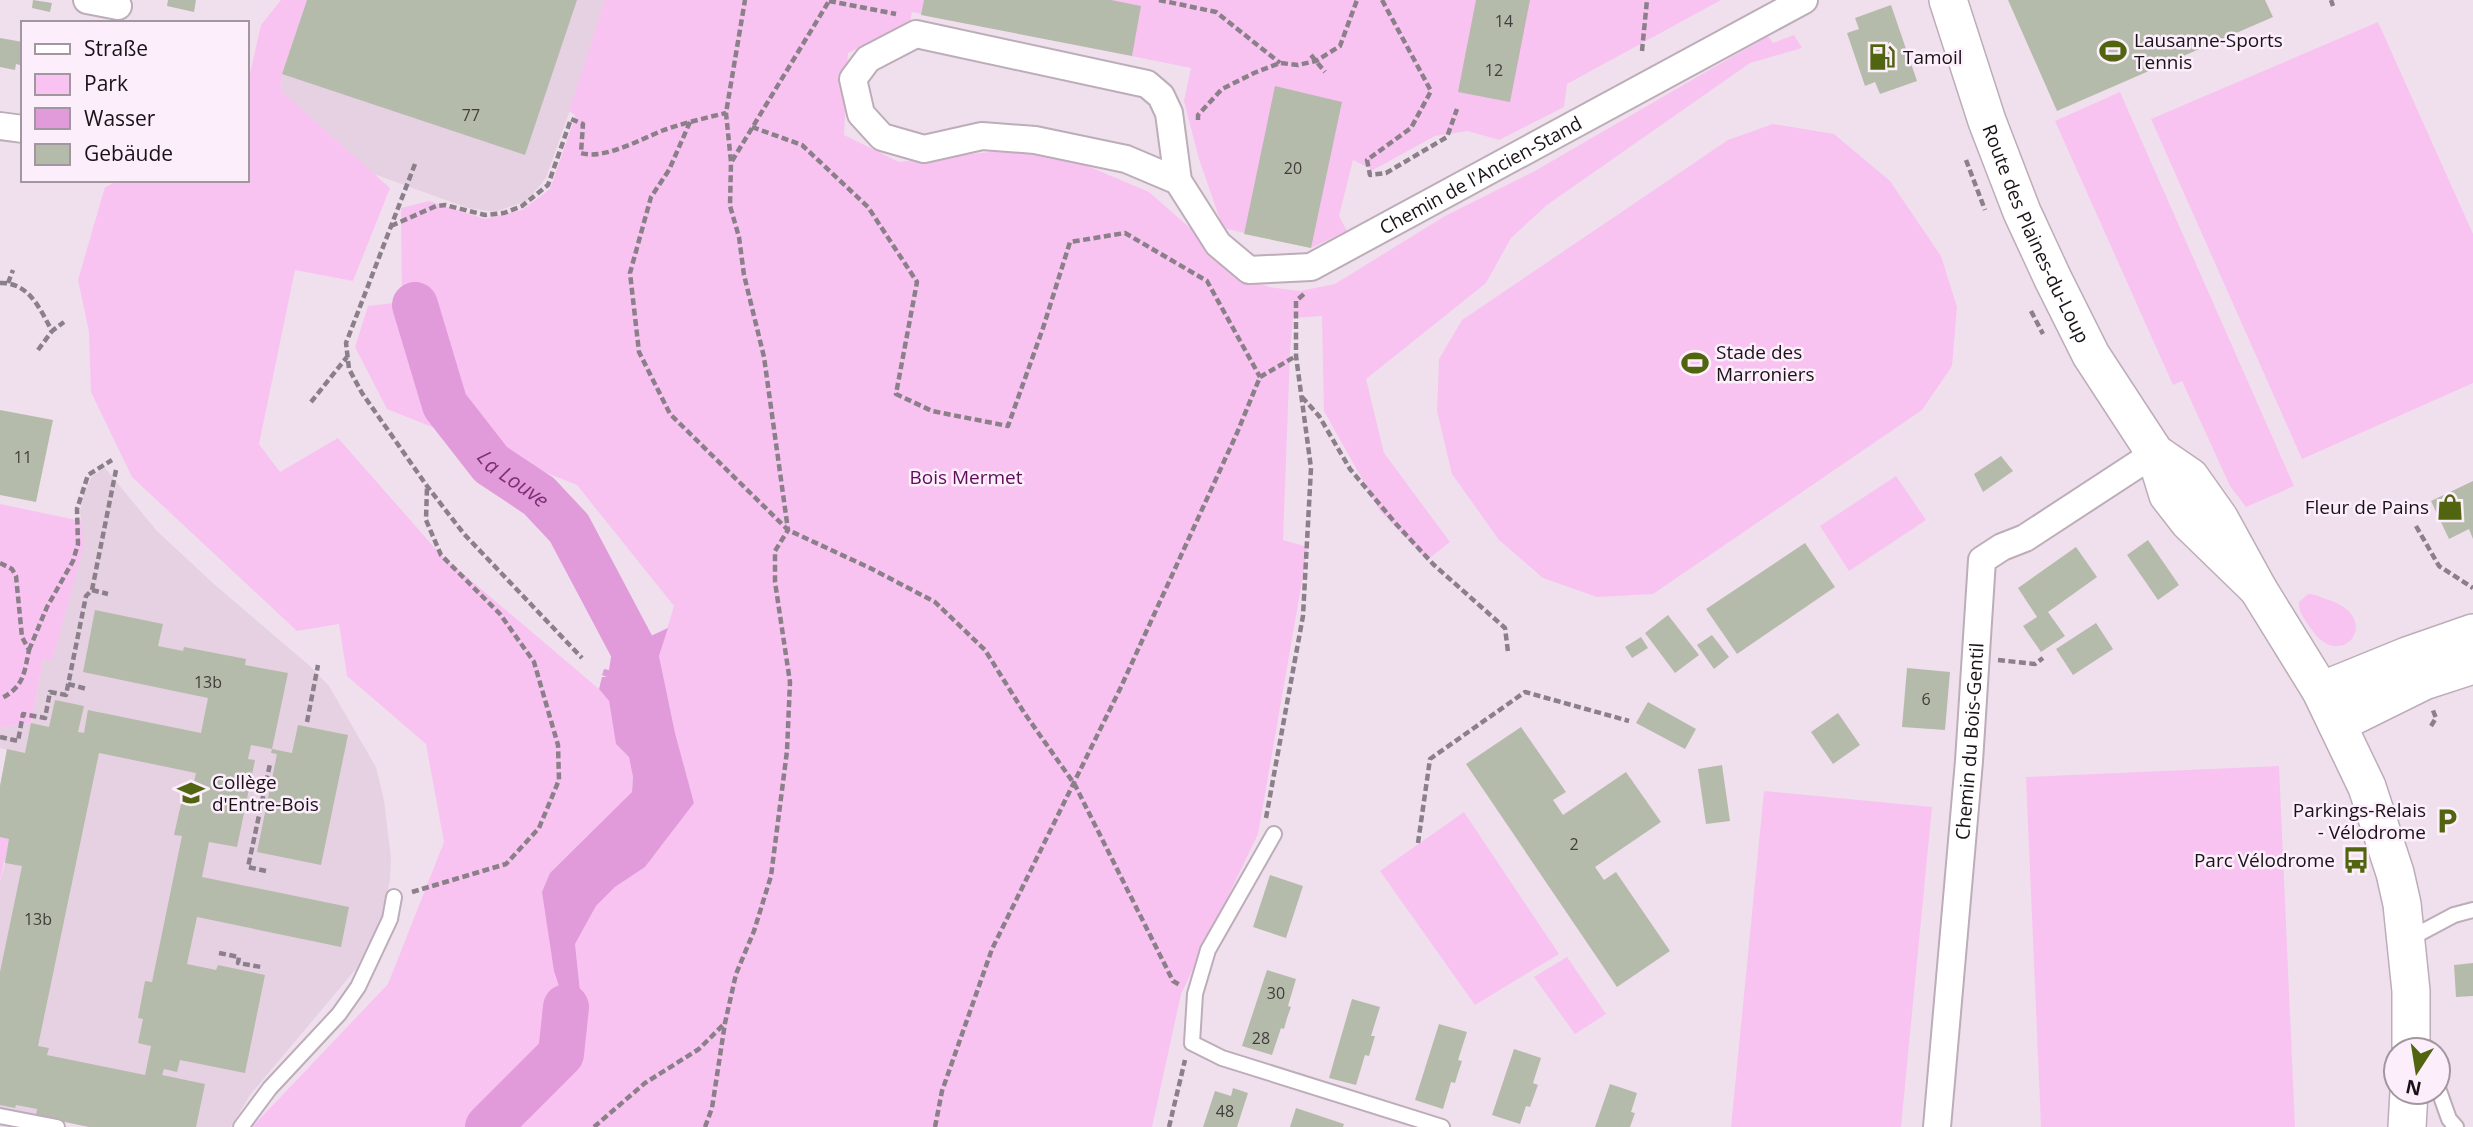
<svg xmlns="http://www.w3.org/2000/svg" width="2473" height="1127" font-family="'Open Sans',sans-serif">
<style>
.built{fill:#e6d1e3}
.green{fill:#f8c3f1}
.water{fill:#e29bda}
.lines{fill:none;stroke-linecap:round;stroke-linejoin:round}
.river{stroke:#e29bda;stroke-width:46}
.building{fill:#b5bbaa;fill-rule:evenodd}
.lane-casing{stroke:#bcadb9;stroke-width:18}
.street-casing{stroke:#bcadb9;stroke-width:30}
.secondary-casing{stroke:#bcadb9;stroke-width:40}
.path{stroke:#8b8089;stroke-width:4.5;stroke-dasharray:7 3.5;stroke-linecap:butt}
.lane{stroke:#fff;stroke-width:14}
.street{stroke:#fff;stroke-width:26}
.secondary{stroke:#fff;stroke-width:37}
.labels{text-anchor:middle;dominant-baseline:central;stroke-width:5;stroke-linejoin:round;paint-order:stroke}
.number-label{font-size:16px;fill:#403d3c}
.poi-label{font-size:19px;fill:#191318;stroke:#fdeefb;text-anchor:start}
.street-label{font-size:19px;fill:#191318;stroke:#fdeefb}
.park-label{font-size:19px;fill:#600b5c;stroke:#fdeefb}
.water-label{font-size:21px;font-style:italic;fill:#802e79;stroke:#fdeefb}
</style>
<rect width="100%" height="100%" fill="#f0e0ed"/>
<g class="built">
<polygon points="307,0 609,0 546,178 527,201 495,212 468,208 368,172 281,91 282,74"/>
<polygon points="105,468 157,531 215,585 310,666 329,686 376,767 384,800 391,858 390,880 381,920 356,969 250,1095 231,1127 89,1127 0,1108 0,882 5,863 0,837 0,786 7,750 0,748 0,727 31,723 43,659 52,660 83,546 80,511 84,493 92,476"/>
</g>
<g class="green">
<polygon points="281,0 307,0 282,74 281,91 390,188 353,281 295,270 259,444 280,472 338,438 441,555 599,689 609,701 616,744 629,757 633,777 632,792 550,873 583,1018 575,944 596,906 615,887 645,867 694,803 675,734 659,656 674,606 577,485 387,409 355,347 368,306 402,302 401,208 429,201 485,219 522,210 550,189 574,120 575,115 569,111 605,0 1721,0 1567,84 1564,107 1499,140 1468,131 1435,136 1373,170 1353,160 1339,216 1347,231 1311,248 1223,228 1199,159 1184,101 1191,68 912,12 910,22 848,53 844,135 899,162 1009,150 1083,164 1149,192 1190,228 1228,272 1269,287 1300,291 1335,284 1445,216 1533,172 1768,36 1773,43 1794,35 1802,48 1750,63 1547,205 1511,238 1486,283 1366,379 1384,453 1450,542 1427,560 1380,511 1324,411 1322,316 1293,318 1290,353 1283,540 1308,547 1258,834 1181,994 1152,1127 252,1127 388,984 444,842 426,744 347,676 339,624 297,631 132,477 91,392 89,332 78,280 105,187 120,180 247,180 247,87 261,25"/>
<polygon points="2378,22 2473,234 2473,383 2302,459 2151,119"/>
<polygon points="2120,92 2294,486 2246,507 2230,486 2182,381 2173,385 2055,121"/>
<polygon points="1773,124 1834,134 1890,181 1941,256 1957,307 1952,366 1922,410 1653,594 1597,597 1543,578 1499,540 1452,474 1437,411 1439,359 1462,320 1728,140"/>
<polygon points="1896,476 1926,520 1849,571 1820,526"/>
<polygon points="0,504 81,521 84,546 52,661 43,659 31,723 0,727"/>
<path d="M 2308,594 C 2316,594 2322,598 2329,600 C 2385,619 2341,673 2312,630 C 2306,621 2298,613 2299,602 Z"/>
<polygon points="2279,766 2295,1127 2041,1127 2026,777"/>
<polygon points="1764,791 1932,807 1901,1127 1731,1127"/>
<polygon points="1464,812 1559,954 1475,1005 1380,871"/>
<polygon points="0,837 9,839 0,881"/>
<polygon points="1567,957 1606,1014 1575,1034 1534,977"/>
</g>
<polygon class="water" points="668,628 659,656 675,733 694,803 645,867 615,887 596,906 575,944 583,1019 566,1007 554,971 542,892 550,873 632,792 633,777 629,757 616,744 609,701 599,689 602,677 607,677 602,675 604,669 609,670 611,657 631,645"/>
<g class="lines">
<g class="river">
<path id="s1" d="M 415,305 L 445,405 L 491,464 L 539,496 L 569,528 L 631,645"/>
<polyline points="488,1127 561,1054 566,1007"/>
</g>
</g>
<g class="building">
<polygon points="33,0 52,3 50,12 32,8"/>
<polygon points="168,0 196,0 194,12 167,6"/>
<polygon points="307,0 577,0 525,155 282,74"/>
<polygon points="924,0 1111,0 1141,6 1132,56 921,15"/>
<polygon points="1476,0 1530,0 1510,102 1458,92"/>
<polygon points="2008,0 2265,0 2273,17 2057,111"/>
<polygon points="1891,5 1917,81 1880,94 1875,82 1865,86 1847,33 1859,29 1855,18"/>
<polygon points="0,38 23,42 23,66 16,64 15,70 0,67"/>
<polygon points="1275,86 1342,102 1311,248 1244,234"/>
<polygon points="0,410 53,420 36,502 0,495"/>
<polygon points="2001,456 2013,471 1983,492 1974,474"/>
<polygon points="2473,481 2473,539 2469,529 2449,539 2431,501"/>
<polygon points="2148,540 2179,585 2158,600 2127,555"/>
<polygon points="1805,543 1835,587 1737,654 1706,609"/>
<polygon points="2076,547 2097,577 2048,612 2065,636 2041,652 2023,626 2037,617 2018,588"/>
<path d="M 95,610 L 163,624 L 158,646 L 183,651 L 184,647 L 246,659 L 245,665 L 288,673 L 272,749 L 251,745 L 248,759 L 255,760 L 237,847 L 209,842 L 202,877 L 349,907 L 341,947 L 197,917 L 187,964 L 216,970 L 218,965 L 265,975 L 245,1073 L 180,1060 L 177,1072 L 164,1069 L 162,1075 L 205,1084 L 196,1127 L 89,1127 L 36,1116 L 37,1109 L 16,1105 L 15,1108 L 0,1105 L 0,972 L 22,866 L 5,863 L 9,839 L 0,837 L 0,786 L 7,749 L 25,753 L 31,723 L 49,727 L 55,700 L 84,706 L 78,732 L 84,733 L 88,710 L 201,733 L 208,698 L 83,672 ZM 99,753 L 196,773 L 191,796 L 183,795 L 174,835 L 182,836 L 152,982 L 145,981 L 138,1018 L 143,1019 L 138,1043 L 151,1046 L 145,1075 L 47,1055 L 49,1048 L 38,1046 Z"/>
<polygon points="1668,615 1699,655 1675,673 1645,633"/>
<polygon points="2096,623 2113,649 2073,675 2056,649"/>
<polygon points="1712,635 1729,657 1714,669 1697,645"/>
<polygon points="1641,637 1648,648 1632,658 1625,647"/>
<polygon points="1907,668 1950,672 1945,730 1902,727"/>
<polygon points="1648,702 1696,729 1685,749 1636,723"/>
<polygon points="1838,713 1860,745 1833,764 1811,732"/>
<polygon points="298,725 348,735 321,865 257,852 277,754 271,753 272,749 292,753"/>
<polygon points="1521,727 1566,792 1553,800 1563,815 1626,772 1661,822 1595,867 1604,880 1616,872 1670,951 1617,987 1466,764"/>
<polygon points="1722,765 1730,821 1706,824 1698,769"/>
<polygon points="1270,875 1303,886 1286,938 1253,927"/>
<polygon points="2473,963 2473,996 2456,997 2454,965"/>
<polygon points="1267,970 1296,979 1288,1006 1291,1007 1287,1018 1284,1029 1281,1028 1272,1055 1242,1046"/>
<polygon points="1352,999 1380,1007 1371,1036 1375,1036 1369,1056 1365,1055 1356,1085 1329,1078"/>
<polygon points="1439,1024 1467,1032 1458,1060 1462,1061 1458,1073 1455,1083 1451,1082 1443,1109 1415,1100"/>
<polygon points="1514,1049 1541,1058 1533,1083 1538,1085 1530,1107 1526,1106 1520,1124 1492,1115"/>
<polygon points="1610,1084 1637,1093 1631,1112 1635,1113 1630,1127 1595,1127"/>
<polygon points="1233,1088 1248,1093 1237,1127 1203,1127 1215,1091 1231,1096"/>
<polygon points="1296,1108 1344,1124 1343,1127 1290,1127"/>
</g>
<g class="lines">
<defs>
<g id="lane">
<polyline points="1274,834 1208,950 1195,994 1192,1043 1222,1058 1442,1127"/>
<polyline points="2407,940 2454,915 2473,910"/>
<polyline points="2438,1088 2449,1119 2456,1127"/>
<polyline points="0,1116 57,1127"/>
<polyline points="241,1127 270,1088 339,1014 358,987 390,919 394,897"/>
</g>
<g id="street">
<polyline points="87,0 118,6"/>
<polyline points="0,126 23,129"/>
<path id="s2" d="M 1178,181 L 1126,159 L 1035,140 L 982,136 L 924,149 L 882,137 L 861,114 L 853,79 L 868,59 L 916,34 L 1147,84 L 1161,96 L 1169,113 L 1178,181 L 1218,244 L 1249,270 L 1311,267 L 1804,0"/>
<path id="s3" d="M 1937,1127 L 1969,761 L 1982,560 L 2002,547 L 2025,538 L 2155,453"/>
</g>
<g id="secondary">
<path id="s4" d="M 1948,0 L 1987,121 L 2022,212 L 2053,279 L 2091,355 L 2155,453 L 2168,495 L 2189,522 L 2258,589"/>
<polyline points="2155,453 2190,477 2219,518 2258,589 2321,691 2367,787 2395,873 2402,904 2411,991 2411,1050"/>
<polyline points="2321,691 2407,656 2473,633"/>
<polyline points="2337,724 2424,681 2473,665"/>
<polyline points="2407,1127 2409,1092"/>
</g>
</defs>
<use href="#lane" class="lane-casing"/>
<use href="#street" class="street-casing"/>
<use href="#secondary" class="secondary-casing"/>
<g class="path">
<polyline points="1159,0 1216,12 1280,63"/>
<polyline points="1382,0 1431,91 1411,128 1367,160 1370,175 1386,173 1447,137 1457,109"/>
<polyline points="2331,0 2333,6"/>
<polyline points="829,1 896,14"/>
<polyline points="1642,51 1647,0"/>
<polyline points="1311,55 1325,72"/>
<polyline points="1198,120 1198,115 1222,89 1254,73 1280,63 1298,65 1316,61 1340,46 1357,0"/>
<polyline points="690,122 669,170 651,197 630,273 639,352 670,414 788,530 870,568 935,602 985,650 1025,714 1075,785 1173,981 1180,985"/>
<polyline points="752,127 802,145 868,207 917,282 896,394 932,411 1008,426 1043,328 1070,242 1125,233 1207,281 1260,377"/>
<polyline points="1966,160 1985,210"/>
<polyline points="732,161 829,1"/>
<polyline points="415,164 346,343 349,369 362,393 427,486 464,534 582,658"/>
<path d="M 391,226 L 436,206 L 445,205 L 485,215 L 504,213 L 522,206 L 548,185 L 571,119 L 583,124 L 581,153 C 604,160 641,139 664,130 C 684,123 705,118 726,113"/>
<path d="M 0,283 C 29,282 40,309 52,331 L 64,322"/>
<polyline points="8,283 13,270"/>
<polyline points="2031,311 2043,334"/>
<polyline points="38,350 52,331"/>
<polyline points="1302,397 1319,416 1350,469 1397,525 1434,565 1505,628 1508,652"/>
<polyline points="311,402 347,357"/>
<polyline points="2416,526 2439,566 2473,588"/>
<path d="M 0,563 L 12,569 L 16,576 L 22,637 L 29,650 C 24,674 24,687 0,699"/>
<polyline points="92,590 108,594"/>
<polyline points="29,650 47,607 73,561 78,544 77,509 88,475 112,460"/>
<polyline points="1998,660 2035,664 2043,658"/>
<polyline points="68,684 87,689"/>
<polyline points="307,722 318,665"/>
<polyline points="2431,726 2436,718 2432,708"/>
<polyline points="0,737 18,741 23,714 45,718 50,692 66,695 86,596 92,590 116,470"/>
<polyline points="1266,818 1303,616 1311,468 1296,356 1296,301 1305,293"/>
<polyline points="1418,843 1430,759 1525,692 1629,721"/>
<polyline points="266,871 248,867 270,764"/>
<polyline points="412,892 506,864 539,828 559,780 558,745 534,662 500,614 441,555 426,520 427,487"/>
<polyline points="219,953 239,957 238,963 261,967"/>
<polyline points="594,1127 645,1083 699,1049 724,1024"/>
<polyline points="705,1127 712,1108 725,1023 736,974 754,931 771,876 787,751 790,682 775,582 775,551 788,530 764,357 744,275 739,237 730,206 731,162 726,113 745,0"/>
<polyline points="935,1127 942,1091 992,949 1120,689 1237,433 1260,377 1296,356"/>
<polyline points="1169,1127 1185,1060"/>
</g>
<use href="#lane" class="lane"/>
<use href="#street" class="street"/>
<use href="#secondary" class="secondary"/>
</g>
<defs>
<symbol id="stadium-bare" viewBox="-9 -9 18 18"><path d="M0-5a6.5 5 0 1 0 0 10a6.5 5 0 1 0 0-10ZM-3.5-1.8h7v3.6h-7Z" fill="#516510" stroke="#fdeefb" stroke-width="2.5" paint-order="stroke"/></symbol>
<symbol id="fuel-bare" viewBox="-9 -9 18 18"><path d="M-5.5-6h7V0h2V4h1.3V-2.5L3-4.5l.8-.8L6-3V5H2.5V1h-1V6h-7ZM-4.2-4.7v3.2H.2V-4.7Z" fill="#516510" stroke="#fdeefb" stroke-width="2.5" paint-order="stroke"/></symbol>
<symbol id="shop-bare" viewBox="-9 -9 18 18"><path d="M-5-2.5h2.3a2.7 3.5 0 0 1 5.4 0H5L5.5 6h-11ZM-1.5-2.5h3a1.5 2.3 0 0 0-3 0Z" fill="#516510" stroke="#fdeefb" stroke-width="2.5" paint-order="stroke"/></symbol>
<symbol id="school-bare" viewBox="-9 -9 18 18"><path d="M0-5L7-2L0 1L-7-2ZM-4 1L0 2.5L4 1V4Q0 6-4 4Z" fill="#516510" stroke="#fdeefb" stroke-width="2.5" paint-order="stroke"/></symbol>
<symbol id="parking-bare" viewBox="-9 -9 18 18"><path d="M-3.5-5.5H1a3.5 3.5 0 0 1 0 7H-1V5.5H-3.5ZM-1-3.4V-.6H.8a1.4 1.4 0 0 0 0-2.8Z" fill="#516510" stroke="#fdeefb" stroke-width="2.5" paint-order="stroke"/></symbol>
<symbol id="bus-bare" viewBox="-9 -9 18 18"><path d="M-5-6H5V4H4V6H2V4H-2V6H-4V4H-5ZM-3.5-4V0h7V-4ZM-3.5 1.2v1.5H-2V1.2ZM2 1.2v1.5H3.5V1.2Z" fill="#516510" stroke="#fdeefb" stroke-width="2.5" paint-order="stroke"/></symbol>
</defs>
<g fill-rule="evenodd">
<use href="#stadium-bare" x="2094" y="32" width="38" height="38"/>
<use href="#fuel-bare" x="1863" y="38" width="38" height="38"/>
<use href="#stadium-bare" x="1676" y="344" width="38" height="38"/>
<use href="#shop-bare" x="2431" y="488" width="38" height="38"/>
<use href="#school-bare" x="172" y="774" width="38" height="38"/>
<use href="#parking-bare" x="2428" y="802" width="38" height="38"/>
<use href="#bus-bare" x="2337" y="841" width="38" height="38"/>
</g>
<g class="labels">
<g class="number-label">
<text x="1504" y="21">14</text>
<text x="1494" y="70">12</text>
<text x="471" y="115">77</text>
<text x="1293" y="168">20</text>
<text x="23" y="457">11</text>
<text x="208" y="682">13b</text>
<text x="1926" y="699">6</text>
<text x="1574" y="844">2</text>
<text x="38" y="919">13b</text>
<text x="1276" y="993">30</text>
<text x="1261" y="1038">28</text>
<text x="1225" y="1111">48</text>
</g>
<g class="poi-label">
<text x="2134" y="40">Lausanne-Sports<tspan x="2134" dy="22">Tennis</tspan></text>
<text x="1903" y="57">Tamoil</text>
<text x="1716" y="352">Stade des<tspan x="1716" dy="22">Marroniers</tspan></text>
<text x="2429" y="507" text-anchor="end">Fleur de Pains</text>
<text x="212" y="782">Collège<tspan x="212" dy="22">d'Entre-Bois</tspan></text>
<text x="2426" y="810" text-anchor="end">Parkings-Relais<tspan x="2426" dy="22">- Vélodrome</tspan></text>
<text x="2335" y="860" text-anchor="end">Parc Vélodrome</text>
</g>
<g class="street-label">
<text stroke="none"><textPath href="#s2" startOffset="1164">Chemin de l'Ancien-Stand</textPath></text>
<text stroke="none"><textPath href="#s4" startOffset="250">Route des Plaines-du-Loup</textPath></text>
<text stroke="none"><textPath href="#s3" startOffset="387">Chemin du Bois-Gentil</textPath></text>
</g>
<g class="park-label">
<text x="966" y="477">Bois Mermet</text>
</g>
<g class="water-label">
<text stroke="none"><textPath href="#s1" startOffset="206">La Louve</textPath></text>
</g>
</g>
<rect x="21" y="21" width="228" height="161" fill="#fdeefb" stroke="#a296a0" stroke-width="2"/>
<rect x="35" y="44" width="35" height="10" fill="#ffffff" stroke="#a296a0" stroke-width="2"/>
<text x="84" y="56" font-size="21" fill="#191318">Straße</text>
<rect x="35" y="74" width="35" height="21" fill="#f8c3f1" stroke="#a296a0" stroke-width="2"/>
<text x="84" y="91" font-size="21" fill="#191318">Park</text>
<rect x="35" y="108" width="35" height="21" fill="#e29bda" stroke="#a296a0" stroke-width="2"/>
<text x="84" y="126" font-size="21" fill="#191318">Wasser</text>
<rect x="35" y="144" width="35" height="21" fill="#b5bbaa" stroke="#a296a0" stroke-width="2"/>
<text x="84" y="161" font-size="21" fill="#191318">Gebäude</text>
<g transform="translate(2417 1071) rotate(192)"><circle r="33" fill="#fdeefb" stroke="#a296a0" stroke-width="2"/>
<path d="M0-5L12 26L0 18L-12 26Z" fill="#516510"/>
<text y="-10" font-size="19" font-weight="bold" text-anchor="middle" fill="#191318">N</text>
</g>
</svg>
